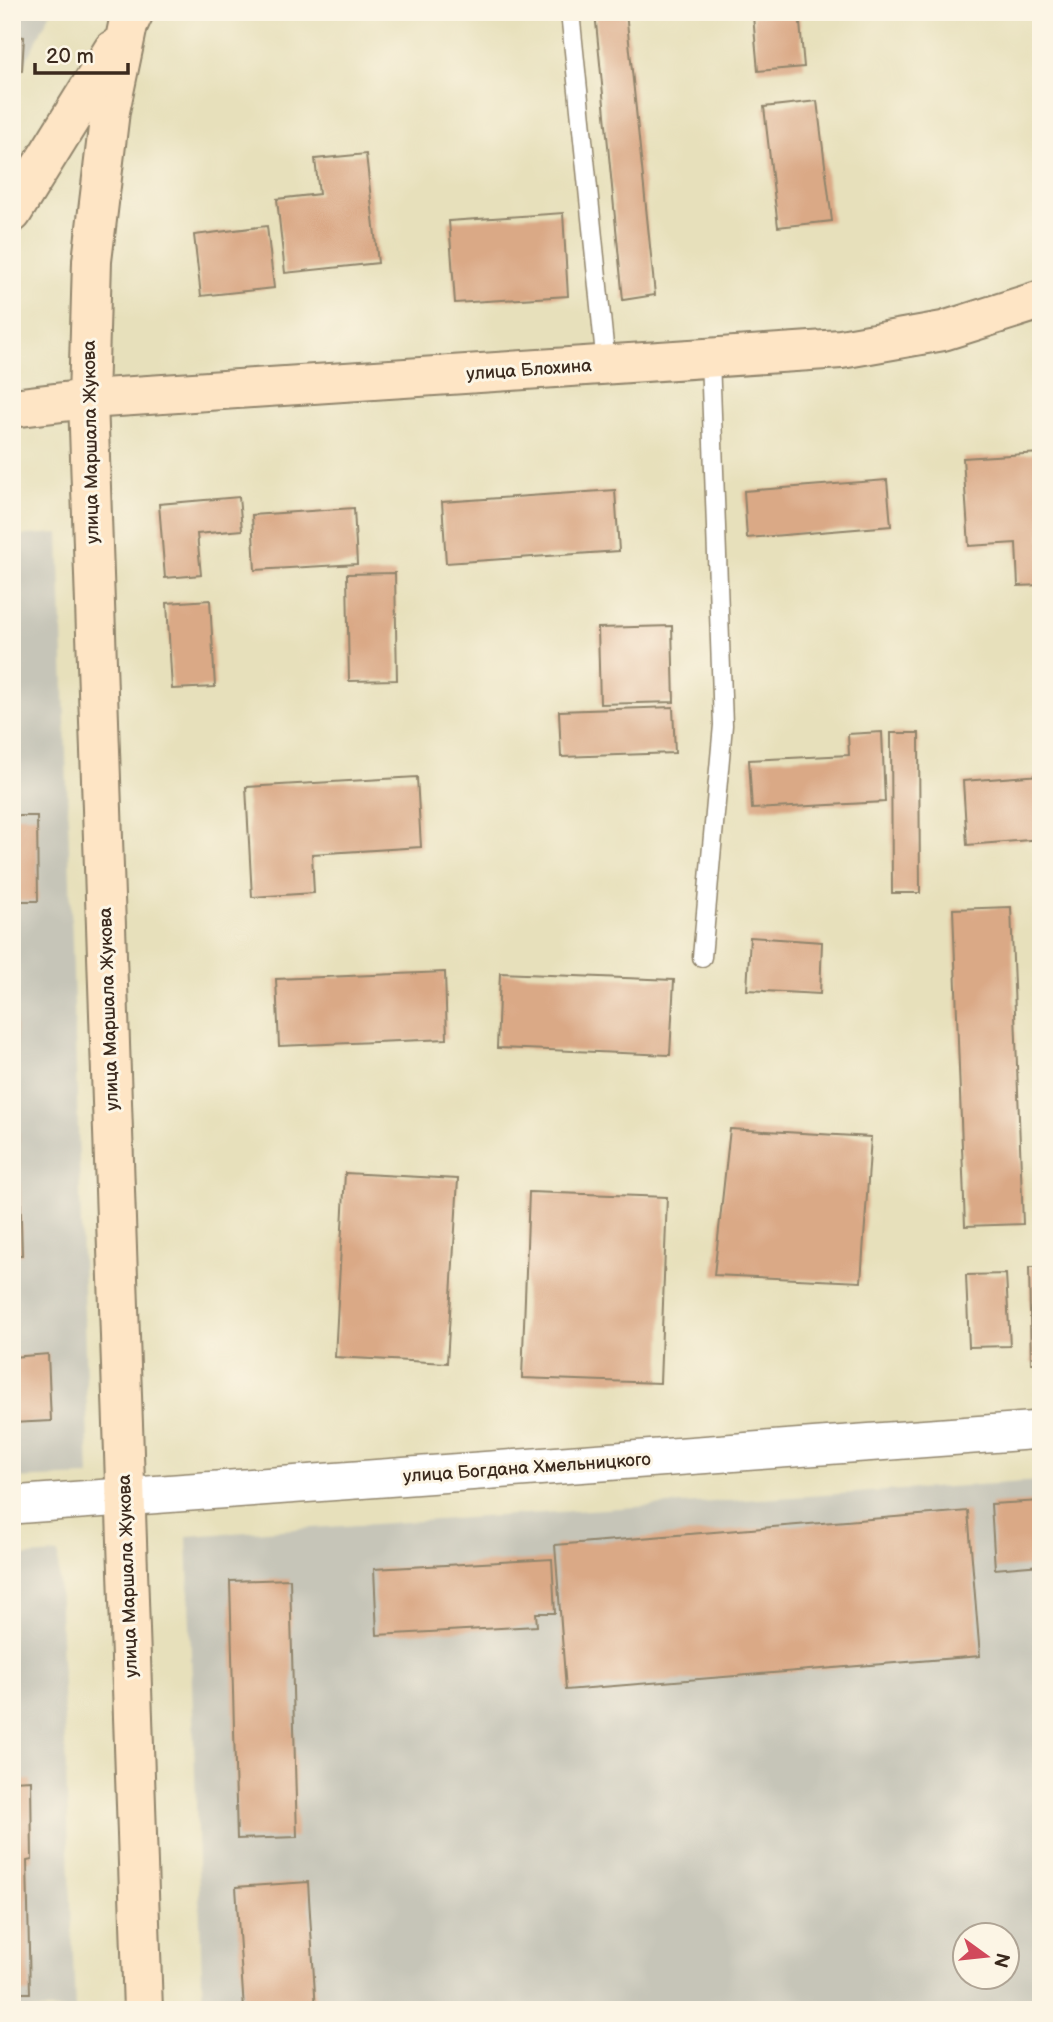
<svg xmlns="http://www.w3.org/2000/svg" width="1053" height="2022" font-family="'Balsamiq Sans',sans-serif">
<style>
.industrial{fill:#c6c5b8;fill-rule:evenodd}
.building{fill:#daa986}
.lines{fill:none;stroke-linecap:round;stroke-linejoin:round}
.lane-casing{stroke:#91856c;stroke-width:21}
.street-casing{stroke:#91856c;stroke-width:40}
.secondary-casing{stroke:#91856c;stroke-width:42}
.lane{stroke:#fff;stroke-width:18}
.street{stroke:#fff;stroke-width:37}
.secondary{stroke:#fee5c5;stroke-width:38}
.labels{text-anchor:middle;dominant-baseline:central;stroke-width:6;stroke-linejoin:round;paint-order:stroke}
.street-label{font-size:18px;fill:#3b2a1e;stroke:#fcf5e5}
</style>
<rect width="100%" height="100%" fill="#fcf5e5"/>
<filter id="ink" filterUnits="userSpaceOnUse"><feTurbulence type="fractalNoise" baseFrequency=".0143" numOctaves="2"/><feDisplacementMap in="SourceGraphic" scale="14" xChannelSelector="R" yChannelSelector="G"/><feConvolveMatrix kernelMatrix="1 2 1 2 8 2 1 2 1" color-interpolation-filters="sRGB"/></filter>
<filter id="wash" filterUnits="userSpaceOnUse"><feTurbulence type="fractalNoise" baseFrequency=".00686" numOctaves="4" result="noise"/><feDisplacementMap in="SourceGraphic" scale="28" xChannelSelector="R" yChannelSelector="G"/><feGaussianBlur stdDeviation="1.57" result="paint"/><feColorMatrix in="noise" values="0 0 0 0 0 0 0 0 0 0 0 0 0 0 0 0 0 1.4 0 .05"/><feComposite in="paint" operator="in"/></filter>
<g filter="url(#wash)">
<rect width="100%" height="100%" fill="#e7e0bb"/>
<g class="industrial">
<polygon points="12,12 51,12 12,88"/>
<polygon points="59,533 89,1476 12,1479 12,536"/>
<path d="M 1041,1481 L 1041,2010 L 203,2010 L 187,1536 ZM 965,1934 L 1007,1934 L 1007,1976 L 965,1976 Z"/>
<polygon points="58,1554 75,2010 12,2010 12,1557"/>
</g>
<g id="blocks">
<g class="building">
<polygon points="595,12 626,12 655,295 623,300"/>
<polygon points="799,12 804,67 758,71 753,16"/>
<polygon points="12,36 24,37 22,71 12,70"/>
<polygon points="817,101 832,221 778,227 764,107"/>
<polygon points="366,154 378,263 285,273 277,199 319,194 315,159"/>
<polygon points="563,213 568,296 455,303 449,221"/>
<polygon points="267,226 274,288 201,296 194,235"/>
<polygon points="1041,453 1041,585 1018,586 1016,543 969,546 963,458"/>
<polygon points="887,480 891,526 747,538 744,491"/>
<polygon points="615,490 619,551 446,563 442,502"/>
<polygon points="239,497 242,530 197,534 201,575 165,578 159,504"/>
<polygon points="354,508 357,564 255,570 252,515"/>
<polygon points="395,573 397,680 349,681 347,574"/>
<polygon points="210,600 215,687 172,689 167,603"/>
<polygon points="672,626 674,702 600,704 598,628"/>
<polygon points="673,707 675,753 561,757 559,711"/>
<polygon points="882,732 885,802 752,809 749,760 849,755 848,734"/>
<polygon points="891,733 919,733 920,893 892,893"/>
<polygon points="1041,775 1041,839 967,845 963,781"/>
<polygon points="417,777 421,847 312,854 314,893 252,897 246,787"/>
<polygon points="12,816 37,816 38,901 12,901"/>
<polygon points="1011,907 1023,1224 965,1226 953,909"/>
<polygon points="750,937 822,942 820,994 747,990"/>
<polygon points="445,972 447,1039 279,1046 276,979"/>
<polygon points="500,973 674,980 670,1055 497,1048"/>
<polygon points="12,1004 15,1004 22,1255 12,1255"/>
<polygon points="730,1129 871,1137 861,1282 714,1275"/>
<polygon points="345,1173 458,1179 447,1363 335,1357"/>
<polygon points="529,1192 667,1197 660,1383 522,1378"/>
<polygon points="1029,1267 1041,1267 1041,1363 1031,1363"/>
<polygon points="1006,1274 1010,1346 969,1347 966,1275"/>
<polygon points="48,1354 51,1421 12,1423 12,1357"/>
<polygon points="1041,1501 1041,1565 995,1569 991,1504"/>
<polygon points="968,1511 980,1656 566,1690 555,1545"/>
<polygon points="552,1559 555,1613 536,1613 537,1626 377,1635 374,1569"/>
<polygon points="290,1579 297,1837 237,1839 230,1581"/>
<polygon points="31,1780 32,1860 27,1861 30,1993 12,1993 12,1781"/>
<polygon points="308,1882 316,2010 244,2010 236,1887"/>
</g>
</g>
</g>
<g filter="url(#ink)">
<use href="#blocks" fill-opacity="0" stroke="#91856c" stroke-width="2"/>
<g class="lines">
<defs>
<g id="lane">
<polyline points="570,12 606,365"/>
<polyline points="702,957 723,725 710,358"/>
</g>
<polyline id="street" points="12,1505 1041,1430"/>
<g id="secondary">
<polyline points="134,12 128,25 110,111 92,261 88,399 143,2010"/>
<polyline points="12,213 113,50"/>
<polyline points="12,408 88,399 841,349 943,331 1041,300"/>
</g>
</defs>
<use href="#lane" class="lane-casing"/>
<use href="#street" class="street-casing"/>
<use href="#secondary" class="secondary-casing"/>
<use href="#lane" class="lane"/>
<use href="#street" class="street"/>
<use href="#secondary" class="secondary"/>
</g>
</g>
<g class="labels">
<g class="street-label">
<text transform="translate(529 370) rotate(-4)">улица Блохина</text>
<text transform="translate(91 442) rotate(-91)">улица Маршала Жукова</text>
<text transform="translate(109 1009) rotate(-92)">улица Маршала Жукова</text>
<text transform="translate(527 1468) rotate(-4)">улица Богдана Хмельницкого</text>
<text transform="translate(128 1576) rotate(-92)">улица Маршала Жукова</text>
</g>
</g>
<rect width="1053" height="2022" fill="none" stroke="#fcf5e5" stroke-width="42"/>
<g transform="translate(986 1956) rotate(105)"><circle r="33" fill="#fcf5e5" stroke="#afa495" stroke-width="2"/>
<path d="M0-5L12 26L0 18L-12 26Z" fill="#d1495b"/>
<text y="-10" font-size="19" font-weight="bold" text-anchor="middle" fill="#3b2a1e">N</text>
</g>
<path d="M35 63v10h93v-10" fill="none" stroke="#3b2a1e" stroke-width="3.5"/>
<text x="46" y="63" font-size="21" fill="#3b2a1e" stroke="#fcf5e5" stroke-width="5" paint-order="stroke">20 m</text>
</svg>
